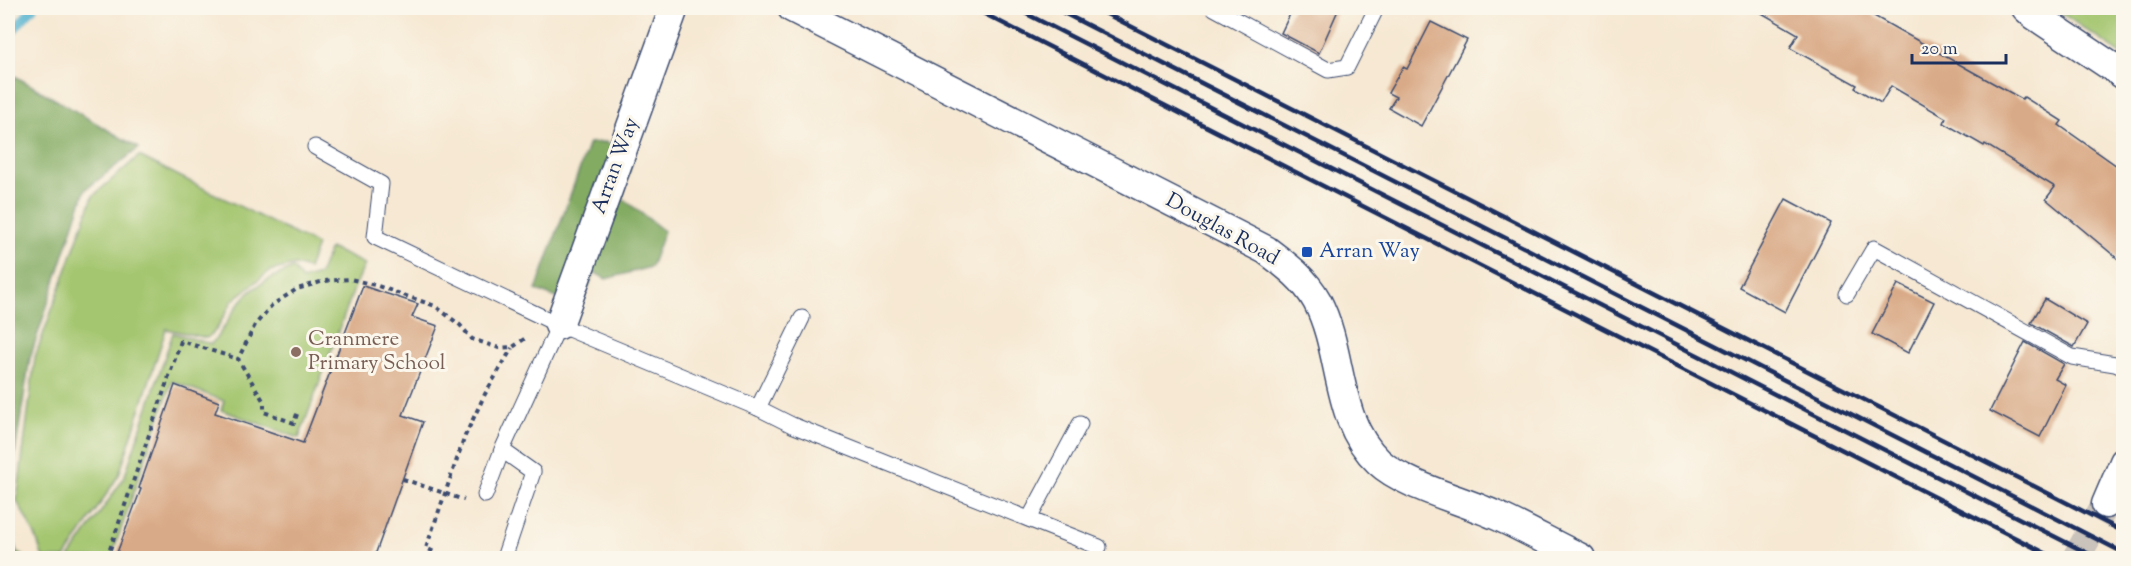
<svg xmlns="http://www.w3.org/2000/svg" width="2131" height="566" font-family="'Sorts Mill Goudy',serif">
<style>
.green{fill:#a4c66f;stroke:#607a66;stroke-width:1.5}
.forest{fill:#83ab62;stroke:#4f6d60;stroke-width:1.5}
.lines{fill:none;stroke-linecap:round;stroke-linejoin:round}
.stream{stroke:#50b1cf;stroke-width:9}
.building{fill:#d9aa87}
.minor-tunnel{stroke:#cac3bb;stroke-width:28;stroke-dasharray:28 14;stroke-linecap:butt}
.service-casing{stroke:#3c4b6f;stroke-width:17}
.minor-casing{stroke:#3c4b6f;stroke-width:31}
.path{stroke:#3c4b6f;stroke-width:4;stroke-dasharray:4.5 4.5;stroke-linecap:butt}
.service{stroke:#fff;stroke-width:15}
.minor{stroke:#fff;stroke-width:28}
.rail{stroke:#1b2f5e;stroke-width:4.5}
.transit-dot{fill:#1a4fb4;stroke:#fbf7ec;stroke-width:2}
.education-dot{fill:#8d6e63;stroke:#fbf7ec;stroke-width:2}
.labels{text-anchor:middle;dominant-baseline:central;stroke-width:6;stroke-linejoin:round;paint-order:stroke}
.street-label{font-size:21px;fill:#1b2f5e;stroke:#fbf7ec}
.transit-label{font-size:21px;fill:#164399;stroke:#fbf7ec;text-anchor:start}
.education-label{font-size:21px;fill:#785e54;stroke:#fbf7ec;text-anchor:start}
</style>
<rect width="100%" height="100%" fill="#fbf7ec"/>
<filter id="ink" filterUnits="userSpaceOnUse"><feTurbulence type="fractalNoise" baseFrequency=".0167" numOctaves="2"/><feDisplacementMap in="SourceGraphic" scale="12" xChannelSelector="R" yChannelSelector="G"/><feConvolveMatrix kernelMatrix="1 2 1 2 8 2 1 2 1" color-interpolation-filters="sRGB"/></filter>
<filter id="wash" filterUnits="userSpaceOnUse"><feTurbulence type="fractalNoise" baseFrequency=".008" numOctaves="4" result="noise"/><feDisplacementMap in="SourceGraphic" scale="24" xChannelSelector="R" yChannelSelector="G"/><feGaussianBlur stdDeviation="1.35" result="paint"/><feColorMatrix in="noise" values="0 0 0 0 0 0 0 0 0 0 0 0 0 0 0 0 0 1.4 0 .05"/><feComposite in="paint" operator="in"/></filter>
<g filter="url(#wash)">
<rect width="100%" height="100%" fill="#f6e8d2"/>
<g class="green">
<polygon points="2054,8 2123,8 2123,55"/>
<polygon points="139,156 317,245 308,269 295,265 270,271 233,300 216,330 207,338 166,329 119,475 65,558 43,558 36,537 17,501 35,357 93,196"/>
<path d="M 330,248 L 365,264 L 354,289 L 299,438 L 221,410 L 224,401 L 172,381 L 111,558 L 69,558 L 124,478 L 173,333 L 211,344 C 223,332 228,318 238,305 C 252,286 272,277 293,268 L 302,280 L 319,275 Z"/>
</g>
<g class="forest">
<polygon points="8,72 139,148 85,190 30,358 8,497"/>
<polygon points="605,142 633,158 622,198 664,231 651,267 606,279 594,272 584,299 557,298 536,290 589,143"/>
<polygon points="8,521 16,551 26,558 8,558"/>
</g>
<g class="lines">
<polyline class="stream" points="8,36 33,8"/>
</g>
<g id="blocks">
<g class="building">
<polygon points="1293,8 1339,8 1319,53 1281,33"/>
<polygon points="1753,8 1860,8 1973,72 2022,99 2024,97 2062,121 2059,125 2124,171 2124,264 2046,199 2055,187 1985,144 1984,146 1944,123 1946,118 1891,86 1881,103 1855,88 1857,85 1790,48 1798,34"/>
<polygon points="1431,22 1467,40 1421,126 1389,108 1396,97 1388,93 1403,67 1407,69"/>
<polygon points="1786,199 1831,223 1785,312 1739,287"/>
<polygon points="1898,284 1934,302 1908,353 1872,334"/>
<polygon points="363,286 418,304 412,317 438,326 403,415 423,422 374,558 115,558 141,489 139,488 175,385 219,402 215,413 303,443"/>
<polygon points="2045,299 2087,324 2074,347 2031,323"/>
<polygon points="2025,342 2064,364 2055,379 2066,385 2040,437 1990,411"/>
</g>
</g>
</g>
<g filter="url(#ink)">
<use href="#blocks" fill-opacity="0" stroke="#3c4b6f" stroke-width="1.5"/>
<g class="lines">
<polyline class="minor-tunnel" points="2076,558 2106,504"/>
<defs>
<g id="service">
<polyline points="1214,8 1328,70 1347,67 1374,13"/>
<polyline points="315,147 381,184 375,237 559,325 758,408 792,425 1099,547"/>
<polyline points="1847,294 1874,248 2072,357 2115,364 2124,368"/>
<polyline points="758,408 802,318"/>
<polyline points="485,495 502,450"/>
<polyline points="1029,519 1080,424"/>
<polyline points="504,558 533,472 502,450 559,325"/>
</g>
<g id="minor">
<path d="M 792,8 L 1266,250 C 1286,265 1305,279 1317,301 C 1344,352 1334,420 1379,462 C 1403,485 1462,500 1495,515 C 1524,528 1552,544 1581,558"/>
<polyline points="2026,8 2034,15 2124,75"/>
<polyline points="559,325 674,8"/>
<polyline points="2106,504 2124,462"/>
</g>
</defs>
<use href="#service" class="service-casing"/>
<use href="#minor" class="minor-casing"/>
<g class="path">
<polyline points="297,414 294,423 264,412 264,402 238,359 255,325 272,305 297,289 324,281 350,279 375,285 435,306 460,325 472,339 499,348 513,347 527,337"/>
<polyline points="403,479 464,500"/>
<polyline points="107,558 181,341 238,359"/>
<polyline points="433,558 436,553 426,548 465,436 485,394 512,348"/>
</g>
<use href="#service" class="service"/>
<use href="#minor" class="minor"/>
<g class="rail">
<polyline points="973,8 2055,558"/>
<polyline points="1015,8 2097,558"/>
<polyline points="1054,8 2124,553"/>
<polyline points="1095,8 2124,532"/>
</g>
</g>
</g>
<rect class="transit-dot" x="1301" y="246" width="12" height="12" rx="3"/>
<circle class="education-dot" cx="296" cy="352" r="6"/>
<g class="labels">
<g class="street-label">
<text transform="translate(616 166) rotate(-70)">Arran Way</text>
<text transform="translate(1222 230) rotate(29)">Douglas Road</text>
</g>
<g class="transit-label">
<text x="1319" y="252">Arran Way</text>
</g>
<g class="education-label">
<text x="308" y="340">Cranmere<tspan x="308" dy="24">Primary School</tspan></text>
</g>
</g>
<rect width="2131" height="566" fill="none" stroke="#fbf7ec" stroke-width="30"/>
<path d="M1912 54v9h94v-9" fill="none" stroke="#1b2f5e" stroke-width="3"/>
<text x="1921" y="54" font-size="18" fill="#1b2f5e" stroke="#fbf7ec" stroke-width="4.5" paint-order="stroke">20 m</text>
</svg>
